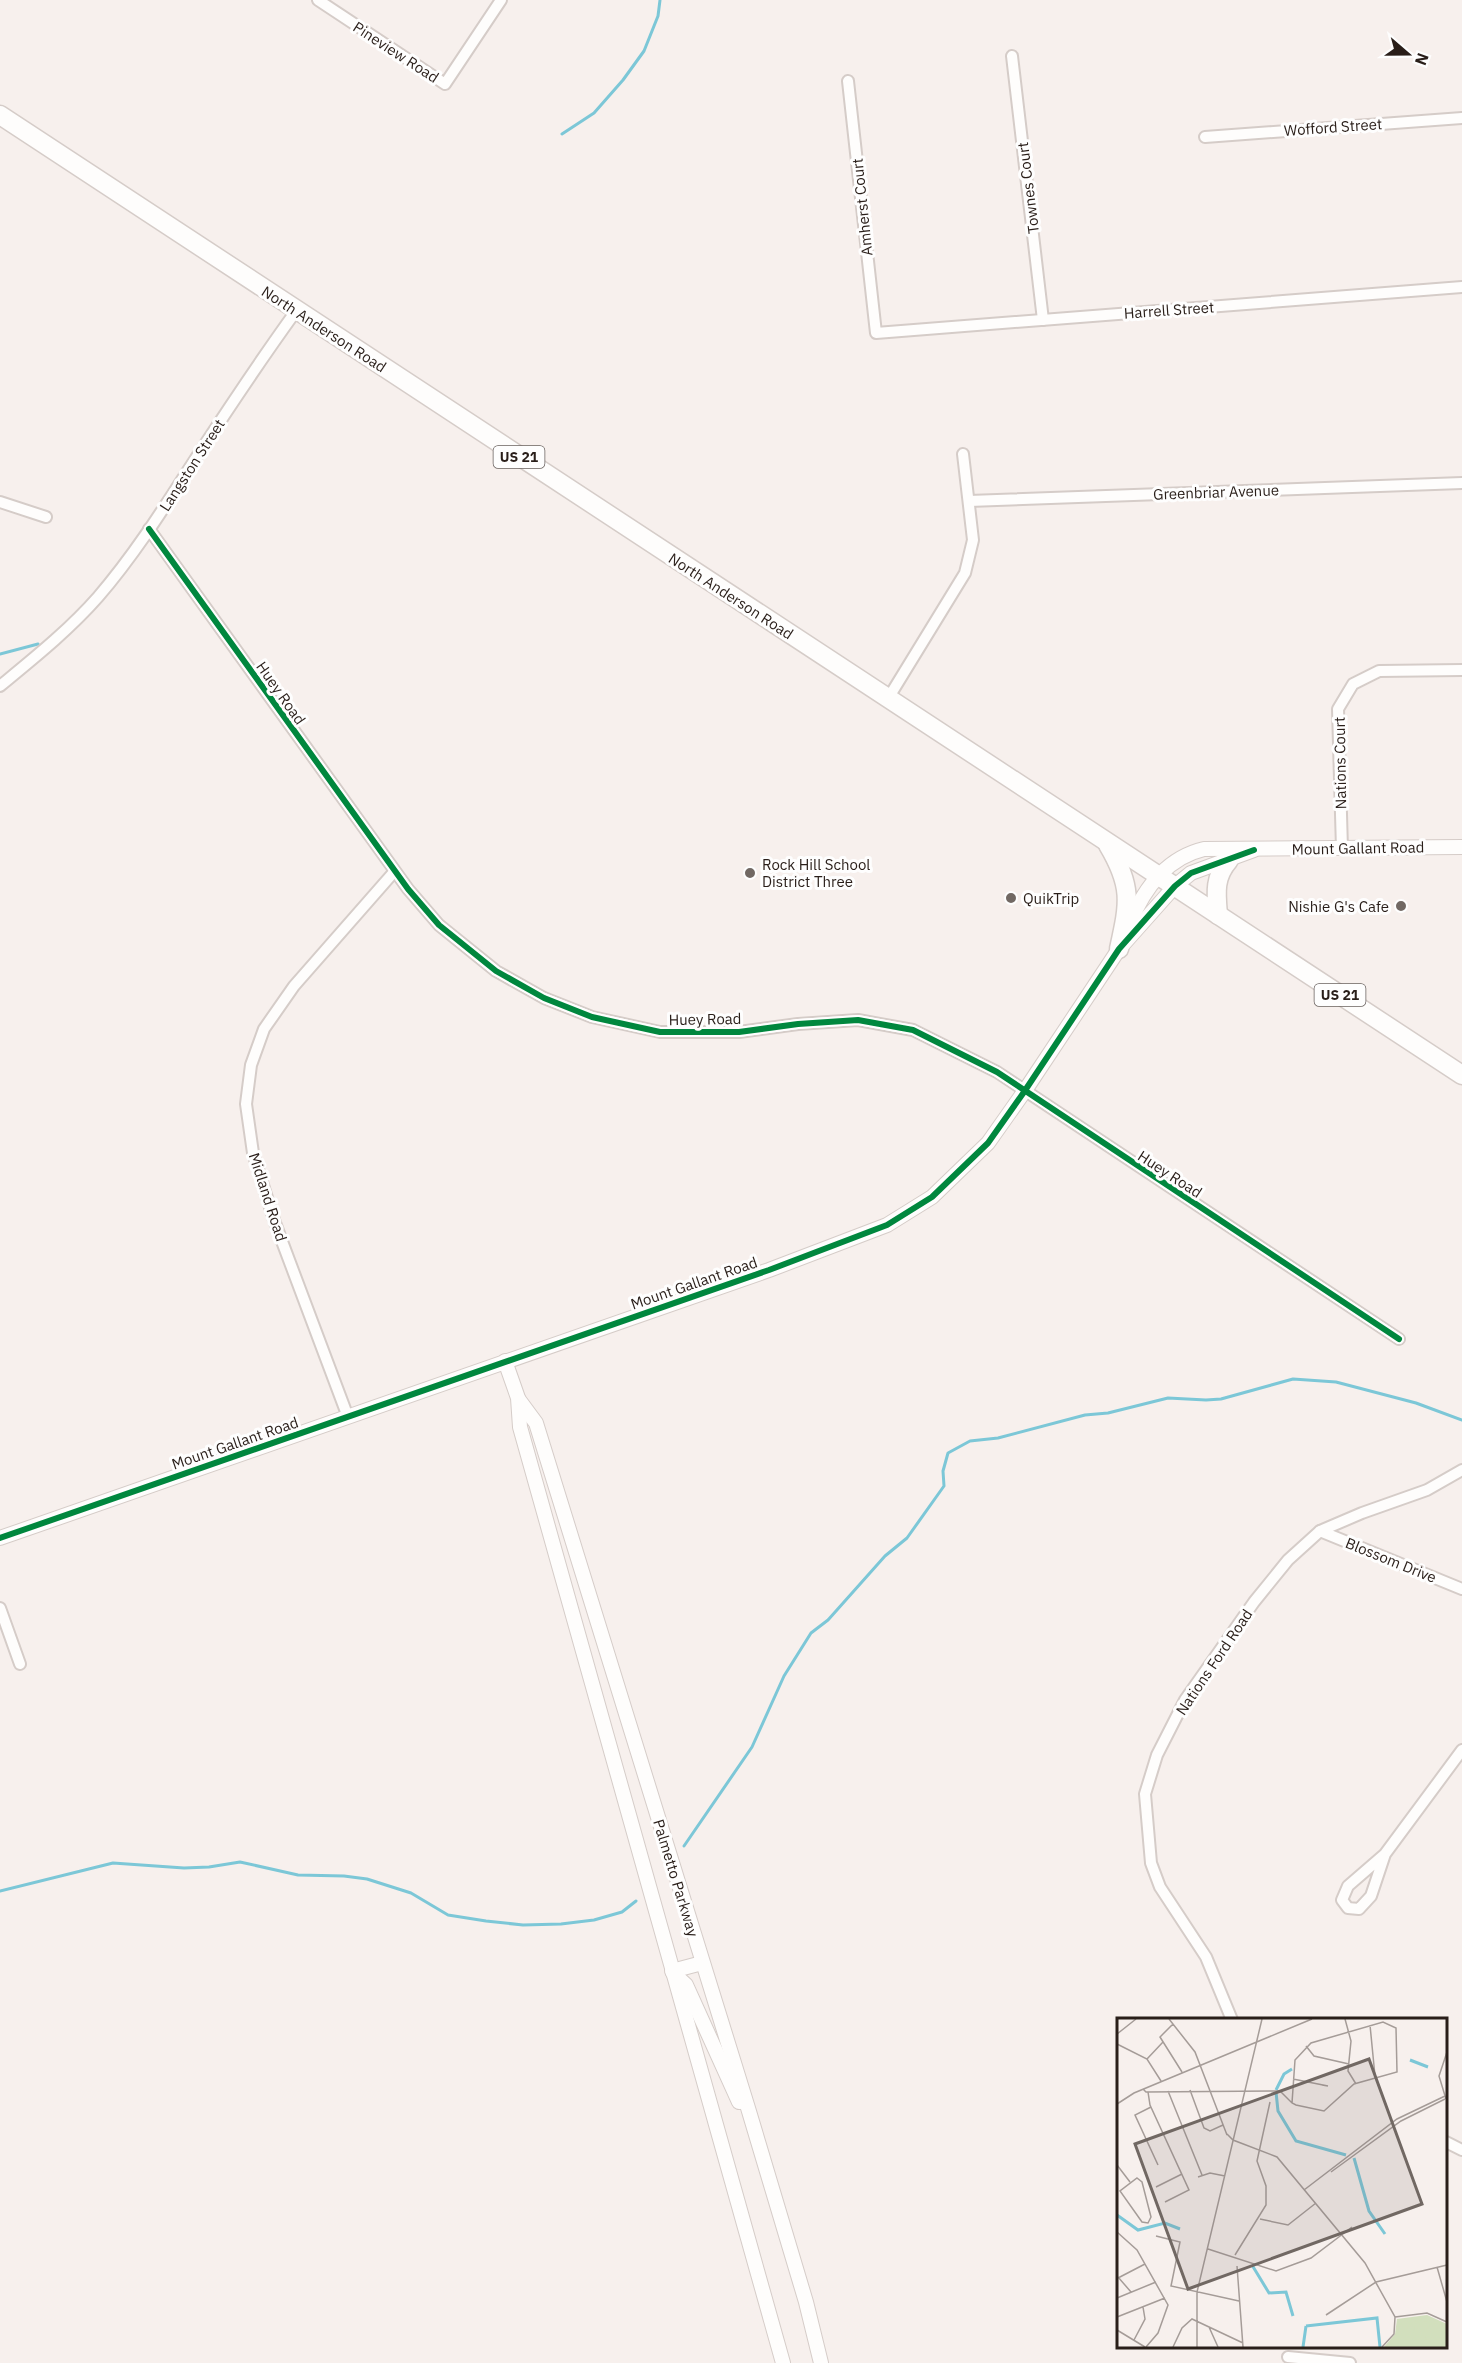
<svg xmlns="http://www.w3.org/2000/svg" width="1462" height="2363" font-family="'IBM Plex Sans',sans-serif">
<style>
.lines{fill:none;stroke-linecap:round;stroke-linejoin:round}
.stream{stroke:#7cc7d7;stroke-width:3}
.minor-casing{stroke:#d5ccc8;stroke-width:14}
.tertiary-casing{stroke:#d5ccc8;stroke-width:16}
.primary-casing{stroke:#d5ccc8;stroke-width:21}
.minor{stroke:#fefdfc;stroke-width:10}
.tertiary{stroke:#fefdfc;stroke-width:14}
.primary{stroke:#fefdfc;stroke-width:18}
.cycleway-casing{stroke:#fefefe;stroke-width:10}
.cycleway{stroke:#00873e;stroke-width:6}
.poi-dot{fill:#716863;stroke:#fefefe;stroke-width:2}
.labels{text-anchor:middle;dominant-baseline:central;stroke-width:6;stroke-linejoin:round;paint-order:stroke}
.shield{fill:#fefefe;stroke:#69615e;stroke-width:1.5}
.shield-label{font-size:14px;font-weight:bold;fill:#291e19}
.street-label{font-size:15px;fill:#291e19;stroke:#fefefe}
.poi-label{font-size:15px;fill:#291e19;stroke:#fefefe;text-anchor:start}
.inset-river{fill:none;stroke:#7cc7d7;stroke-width:3}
.inset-road{fill:none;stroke:#a59c98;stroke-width:1.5}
.view{fill:#716863;fill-opacity:0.15;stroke:#716863;stroke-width:3}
.inset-edge{fill:none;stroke:#291e19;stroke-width:3}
</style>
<rect width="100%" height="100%" fill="#f7f0ed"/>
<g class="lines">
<g class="stream">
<polyline points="562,134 594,113 623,80 644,51 658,16 660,0"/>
<polyline points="0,654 38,644"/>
<polyline points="684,1846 752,1747 784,1676 811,1633 828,1620 885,1556 907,1538 944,1486 943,1471 948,1453 970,1441 998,1438 1085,1415 1108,1413 1168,1398 1206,1400 1221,1399 1293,1379 1336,1382 1416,1403 1462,1420"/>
<polyline points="0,1891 113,1863 184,1868 209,1867 240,1862 298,1875 344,1876 367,1879 411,1893 448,1915 486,1921 523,1925 561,1924 594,1920 622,1912 636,1901"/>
</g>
<defs>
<g id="minor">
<polyline points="318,0 445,84 501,0"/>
<polyline points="1012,56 1043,320"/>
<polyline points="848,81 876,333 1462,287"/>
<polyline points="1205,137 1462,118"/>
<polyline points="969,501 1462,483"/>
<polyline points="0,502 46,517"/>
<polyline points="149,529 408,889 439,925 496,971 544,998 592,1017 660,1032 739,1032 798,1024 858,1020 913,1030 997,1072 1399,1339"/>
<path d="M 0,686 C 34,658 69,630 98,597 C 136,553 167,503 198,455 C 230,406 262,358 296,311"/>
<polyline points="889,697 965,573 973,540 963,454"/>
<polyline points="1342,849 1338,709 1353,684 1379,671 1462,670"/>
<polyline points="348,1417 274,1220 253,1153 246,1104 251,1065 264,1029 294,986 394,872"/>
<polyline points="1320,1531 1462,1589"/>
<polyline points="0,1608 20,1664"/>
<polyline points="1385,1854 1371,1896 1359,1909 1348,1908 1342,1900 1348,1886 1385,1854 1462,1750"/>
<polyline points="1232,2020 1206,1957 1160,1887 1151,1863 1145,1794 1157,1755 1185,1700 1254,1602 1288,1560 1320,1531 1362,1513 1427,1490 1462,1470"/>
<polyline points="1446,2142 1462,2150"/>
<polyline points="1288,2357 1350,2363"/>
</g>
<g id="tertiary">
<path d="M 1129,925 C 1143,890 1166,858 1204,849 L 1462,847"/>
<polyline points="505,1361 518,1398 520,1427 783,2363"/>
<polyline points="519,1400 536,1423 748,2108 806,2302 821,2363"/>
<polyline points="0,1538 769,1270 887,1225 932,1197 988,1143 1024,1092 1119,949 1175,886 1191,873 1254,850"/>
<polyline points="672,1971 702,1963"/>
<polyline points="673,1973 686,1985 739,2102"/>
</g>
<g id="primary">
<polyline points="0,115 1462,1075"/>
<path d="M 1108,845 C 1133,887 1129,903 1119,949"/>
<path d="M 1218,915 C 1216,893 1214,877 1229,860"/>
</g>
</defs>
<use href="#minor" class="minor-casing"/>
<use href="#tertiary" class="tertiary-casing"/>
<use href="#primary" class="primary-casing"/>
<use href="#minor" class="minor"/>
<use href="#tertiary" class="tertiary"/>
<use href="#primary" class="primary"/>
<defs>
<g id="cycleway">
<polyline points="149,529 408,889 439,925 496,971 544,998 592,1017 660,1032 739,1032 798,1024 858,1020 913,1030 997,1072 1399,1339"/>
<polyline points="0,1538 769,1270 887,1225 932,1197 988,1143 1024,1092 1119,949 1175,886 1191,873 1254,850"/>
</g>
</defs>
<use href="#cycleway" class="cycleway-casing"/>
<use href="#cycleway" class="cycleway"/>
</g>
<g class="poi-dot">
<circle cx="750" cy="873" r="6"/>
<circle cx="1011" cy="898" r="6"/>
<circle cx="1401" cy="906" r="6"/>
</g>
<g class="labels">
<g class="shield">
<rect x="493.5" y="446" width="51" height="22" rx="4.5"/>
<rect x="1314.5" y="984" width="51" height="22" rx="4.5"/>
</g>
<g class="shield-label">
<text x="519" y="457">US 21</text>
<text x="1340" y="995">US 21</text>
</g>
<g class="street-label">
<text transform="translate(396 52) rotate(33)">Pineview Road</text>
<text transform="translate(1333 127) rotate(-4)">Wofford Street</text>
<text transform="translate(1028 188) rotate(-97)">Townes Court</text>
<text transform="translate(862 207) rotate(-96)">Amherst Court</text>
<text transform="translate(1169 310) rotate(-4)">Harrell Street</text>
<text transform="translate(324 329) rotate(33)">North Anderson Road</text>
<text transform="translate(192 465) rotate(-57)">Langston Street</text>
<text transform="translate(1216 492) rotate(-2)">Greenbriar Avenue</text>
<text transform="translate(731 596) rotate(33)">North Anderson Road</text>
<text transform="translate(281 693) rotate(55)">Huey Road</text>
<text transform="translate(1340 763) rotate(-91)">Nations Court</text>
<text transform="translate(1358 848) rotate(-1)">Mount Gallant Road</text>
<text transform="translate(705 1019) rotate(-1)">Huey Road</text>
<text transform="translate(1170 1174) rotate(33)">Huey Road</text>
<text transform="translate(268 1197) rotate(72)">Midland Road</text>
<text transform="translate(694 1283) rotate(-19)">Mount Gallant Road</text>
<text transform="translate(235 1443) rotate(-19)">Mount Gallant Road</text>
<text transform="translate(1391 1560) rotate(22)">Blossom Drive</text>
<text transform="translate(1214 1662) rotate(-56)">Nations Ford Road</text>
<text transform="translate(676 1878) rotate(73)">Palmetto Parkway</text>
</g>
<g class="poi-label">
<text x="762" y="864">Rock Hill School<tspan x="762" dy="17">District Three</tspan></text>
<text x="1023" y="898">QuikTrip</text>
<text x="1389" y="906" text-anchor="end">Nishie G's Cafe</text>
</g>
</g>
<g transform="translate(1117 2018)">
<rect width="330" height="330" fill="#f7f0ed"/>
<path d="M 310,297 L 330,306 L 330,329 L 267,329 L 278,316 L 280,301 Z" fill="#d2dfbd"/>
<path d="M 299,302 L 311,304 L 311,311 L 314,305 L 326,307 L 322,326 L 310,323 L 309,318 L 308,323 L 295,321 Z" fill="#d2dfbd"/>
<path class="inset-river" d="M 293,42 L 311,49M 159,72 L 167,56 L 175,51M 159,74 L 161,93 L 179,123 L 229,137M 237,140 L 252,193 L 268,216M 0,197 L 21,212 L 48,205 L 63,211M 135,247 L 152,275 L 169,274 L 176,298M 189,308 L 260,300 L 263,329M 186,329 L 189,308"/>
<path class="inset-road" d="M 52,1 L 78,34 L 110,117M 228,1 L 234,23 L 231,53 L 239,66M 56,6 L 43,19 L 65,54M 253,7 L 258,58M 0,16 L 19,1M 0,26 L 30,41 L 44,63M 189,28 L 197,38 L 232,46M 30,41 L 46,24M 176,61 L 211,68 L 205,67M 26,71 L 29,74 L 163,73 L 175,85 L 179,87 L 207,93 L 237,66 L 280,54 L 279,10 L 266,4 L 194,25 L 178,42 L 175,85M 73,72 L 87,110 L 93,113 L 106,107M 51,73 L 85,157M 31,74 L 33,87 L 72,172 L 48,184M 329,81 L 322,58 L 330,34M 0,86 L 17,75 L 195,1M 34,89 L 18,97 L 41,147M 110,116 L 116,122 L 160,139 L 248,245 L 278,299 L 277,316 L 265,329M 0,147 L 13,164M 214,154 L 284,103 L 328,81M 81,159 L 93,155 L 108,158M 20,160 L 25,164 L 34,199 L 31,205 L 25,204 L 3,173 ZM 39,169 L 65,156M 187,172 L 280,101 L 328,78M 143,201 L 171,207 L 199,185M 0,214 L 20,232 L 51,287 L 41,315 L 29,329M 39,218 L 63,224 L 54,268 L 122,283M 91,231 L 159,253 L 194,240 L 235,209M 118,237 L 149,187 L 149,168 L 140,143 L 153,84M 120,248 L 126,329M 320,249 L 330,284M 1,259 L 14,274M 1,260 L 28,246M 0,280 L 39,264M 209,297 L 259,264 L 330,247M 0,299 L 48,280M 278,299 L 310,295 L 330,304M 92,309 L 101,329M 0,312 L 28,329M 17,322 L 28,301 L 26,289M 56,329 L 65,310 L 75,301 L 126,325M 80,329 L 80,274 L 145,1"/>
<path class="view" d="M 252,41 L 305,186 L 71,271 L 18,126 Z"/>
<rect width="330" height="330" class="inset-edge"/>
</g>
<g transform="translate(1408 54) rotate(110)" stroke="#fefefe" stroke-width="4.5" paint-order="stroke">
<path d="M0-4.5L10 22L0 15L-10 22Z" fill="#291e19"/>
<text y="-9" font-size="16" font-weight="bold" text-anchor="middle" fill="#291e19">N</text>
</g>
</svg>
